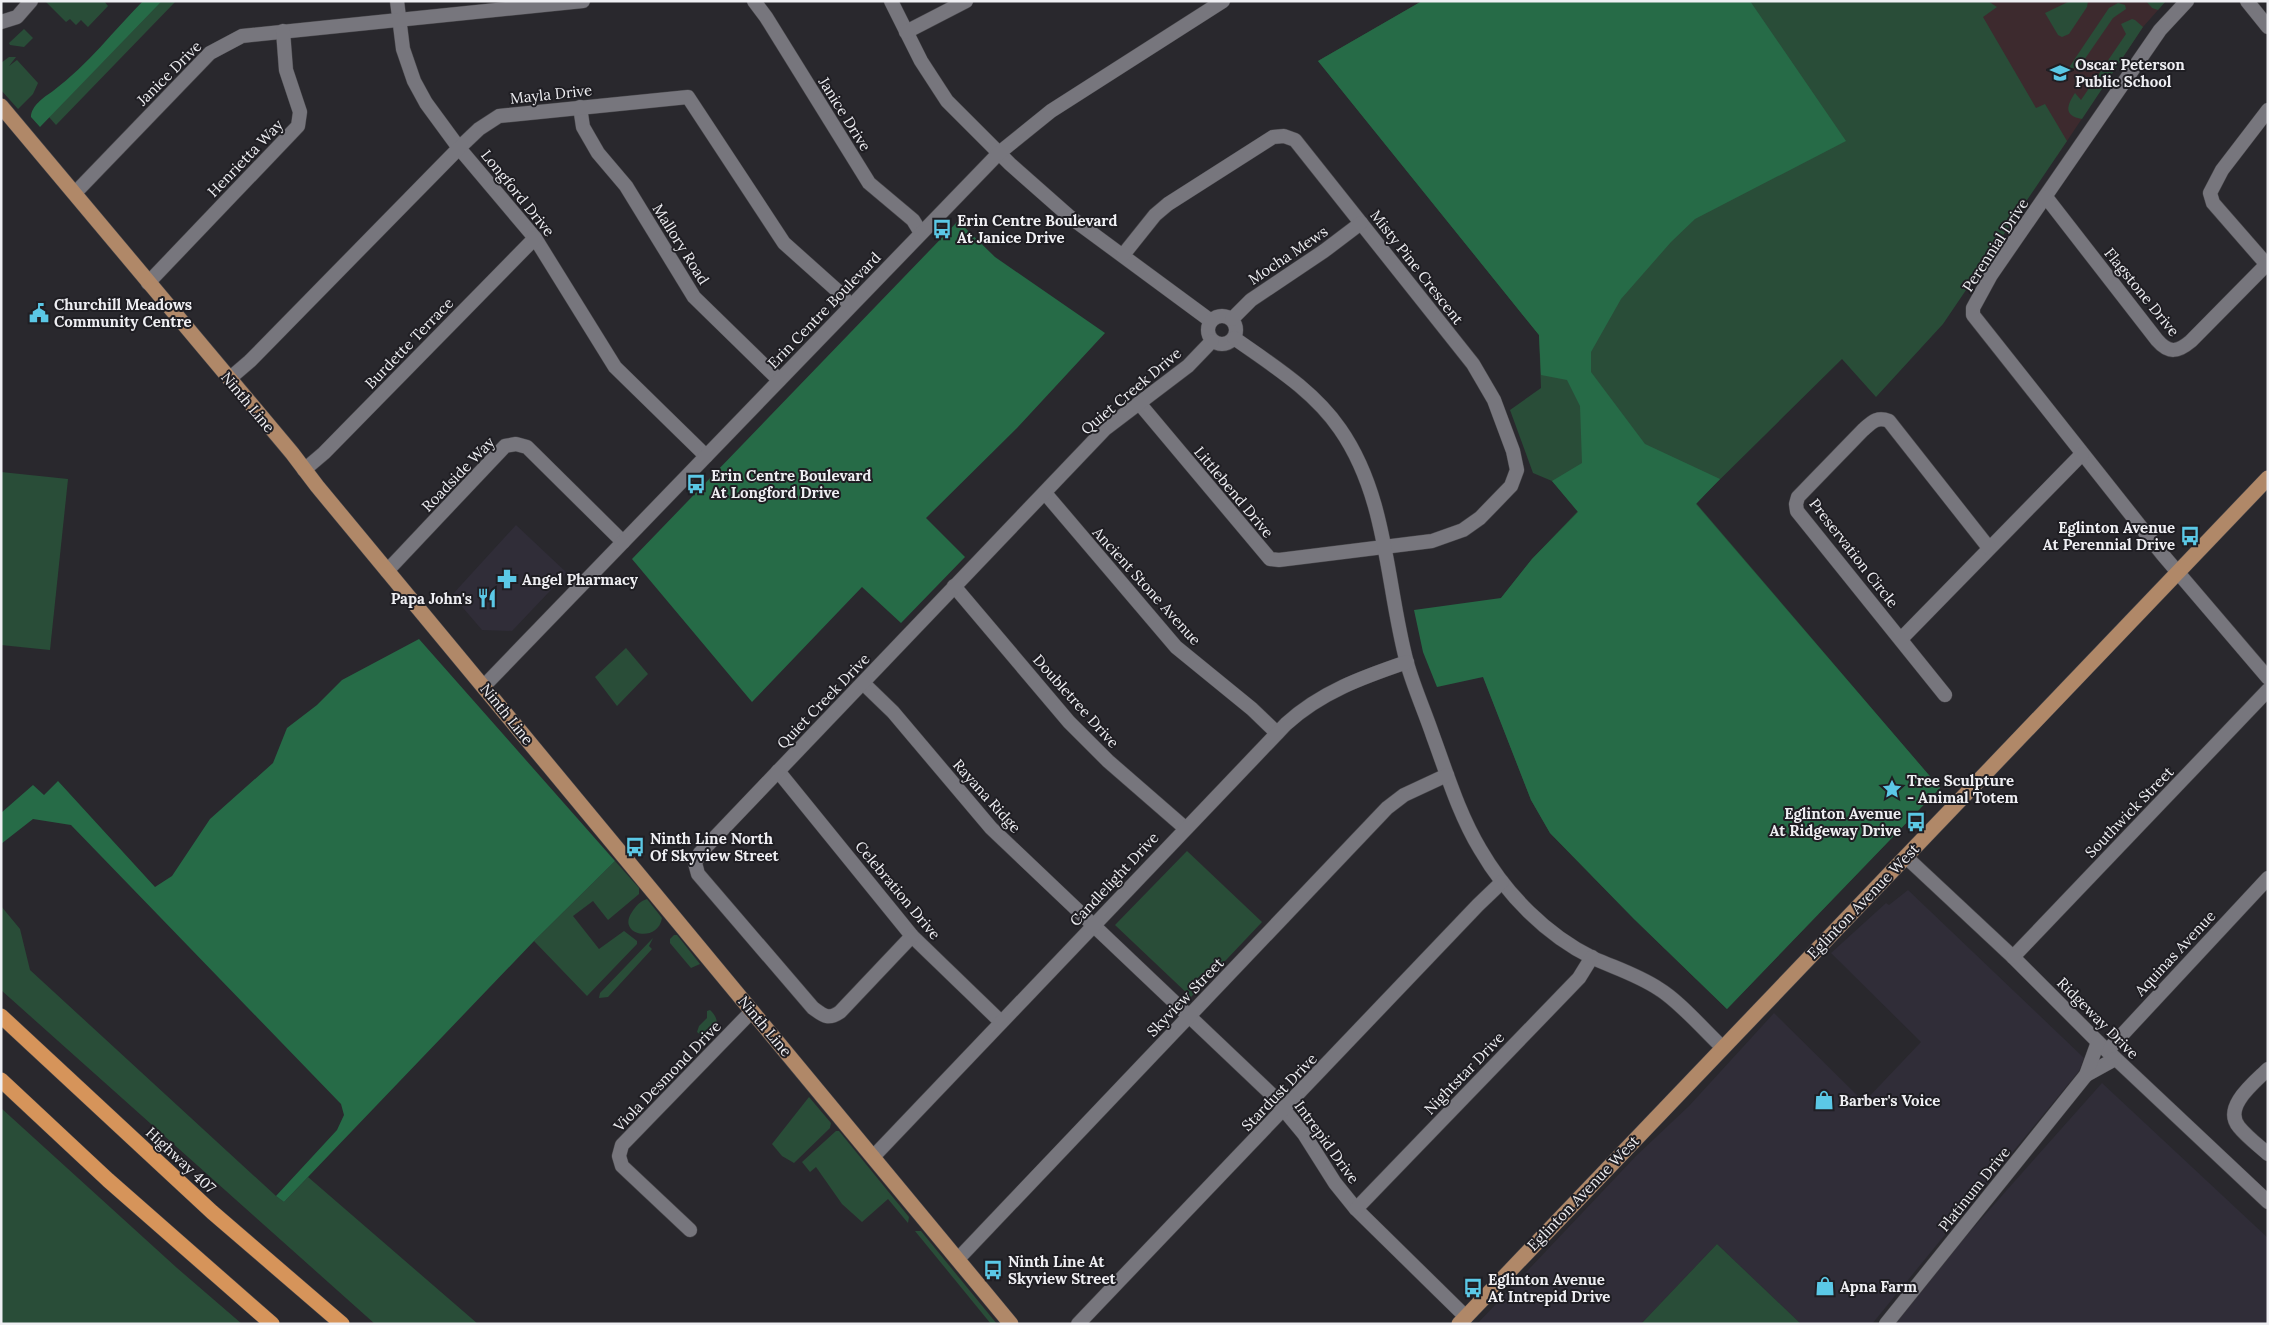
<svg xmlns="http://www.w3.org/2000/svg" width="2269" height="1325" font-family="Lora,serif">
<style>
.built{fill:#302d38}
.education{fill:#3d2a2e}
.green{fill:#294d38}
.forest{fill:#266b47}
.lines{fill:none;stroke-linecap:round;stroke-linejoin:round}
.minor-casing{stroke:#47464a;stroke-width:15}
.major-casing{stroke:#47464a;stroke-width:16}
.highway-casing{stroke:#47464a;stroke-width:16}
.minor{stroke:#77767d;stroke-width:14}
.major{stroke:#b08868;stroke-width:15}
.highway{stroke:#d6945a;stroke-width:15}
.labels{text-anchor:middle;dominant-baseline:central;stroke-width:4;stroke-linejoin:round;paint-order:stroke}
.poi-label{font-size:15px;font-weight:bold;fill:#efeff3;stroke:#1f1e23;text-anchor:start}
.street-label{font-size:15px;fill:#efeff3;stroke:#1f1e23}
</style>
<rect width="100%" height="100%" fill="#29282d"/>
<g class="built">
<polygon points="516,525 567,573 512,631 482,630 452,595"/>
<polygon points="1908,890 2084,1058 2079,1071 1872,1324 1801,1324 1717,1244 1641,1324 1477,1324 1636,1156 1689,1106 1774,1013 1864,1102 1921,1042 1831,953 1886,903 1889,905"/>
<polygon points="2102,1083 2268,1238 2268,1324 1888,1324"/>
</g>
<polygon class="education" points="1965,1 2166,1 2143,27 2057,156"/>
<g class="green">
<polygon points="48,1 104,1 108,6 88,27 81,20 76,25 70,19 66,22 46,2"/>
<polygon points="162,1 176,1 56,125 49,117"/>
<polygon points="1422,1 1988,1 1997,7 1983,17 2036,108 2045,104 2067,141 1943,324 1876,397 1842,359 1696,503 1940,788 1727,1009 1634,919 1550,833 1531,800 1483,676 1443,671 1532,559 1578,511 1552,481 1533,473 1510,410 1541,388 1539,335 1318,61"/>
<polygon points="2070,1 2088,1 2087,7 2069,34 2062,37 2058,35 2045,13"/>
<polygon points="2146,1 2166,1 2158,10 2152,8"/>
<polygon points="2118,3 2125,5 2126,9 2113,18 2080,66 2070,69 2070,66 2109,8"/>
<path d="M 2132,19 L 2135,20 L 2143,27 L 2082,119 C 2063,116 2067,105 2075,93 L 2081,100 L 2126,34 L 2121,24 Z"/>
<polygon points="24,29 33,38 24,47 10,45 9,43"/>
<polygon points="9,57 16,57 9,66 17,60 38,83 33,94 18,109 1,90 1,63"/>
<polygon points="1,472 68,479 50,650 1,645"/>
<polygon points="626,648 648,674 617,706 595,677"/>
<polygon points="1187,851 1262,922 1191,997 1115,925"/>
<polygon points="615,861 639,888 639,894 608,920 593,901 573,916 599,949 624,931 637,941 637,944 587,996 534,941"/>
<path d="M 647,899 L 662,918 C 658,944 616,935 632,912 C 636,906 640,901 647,899 Z"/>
<polygon points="1,906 20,929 30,970 276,1196 284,1202 308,1177 478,1324 375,1324 1,990"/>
<polygon points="674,935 677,935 700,964 691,968 670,943 670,939"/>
<polygon points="653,938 649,946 652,949 608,997 599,998 600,993"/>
<path d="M 710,1010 C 723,1022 716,1034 701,1035 L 697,1032 L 699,1026 L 707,1018 L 707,1011 Z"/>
<polygon points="809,1097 831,1123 830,1128 794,1163 782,1156 772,1144"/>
<polygon points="1,1108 177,1268 242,1324 1,1324"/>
<polygon points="836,1131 839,1131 909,1217 908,1223 888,1199 862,1222 842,1204 816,1167 810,1172 802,1162"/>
<polygon points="915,1231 921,1231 997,1324 991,1324"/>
<polygon points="1717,1244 1801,1324 1641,1324"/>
</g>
<g class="forest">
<path d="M 143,1 L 162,1 L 40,127 L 31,117 C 31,106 44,97 53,91 C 88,65 114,30 143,1 Z"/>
<polygon points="1422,1 1750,1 1846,141 1695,219 1671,242 1621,299 1591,352 1591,372 1645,444 1720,479 1696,504 1940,788 1727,1009 1634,919 1550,833 1531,800 1483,677 1437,687 1423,652 1414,610 1501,598 1532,559 1578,512 1552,481 1582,463 1580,406 1567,380 1541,375 1539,335 1318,61"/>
<polygon points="958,221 995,257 1105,333 1017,428 926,518 965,557 901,623 862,587 752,702 632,559"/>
<polygon points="419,639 615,861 534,941 284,1202 276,1196 337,1130 344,1115 341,1104 71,825 33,819 1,844 1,813 33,785 44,795 58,781 155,887 172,876 210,819 273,763 287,728 317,705 342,680"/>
</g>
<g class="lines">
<defs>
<g id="minor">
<polyline points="397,1 403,49 414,81 426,103 459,148 535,238 615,367 706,456"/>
<polyline points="754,1 766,17 869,183 913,220 921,233"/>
<polyline points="891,1 921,61 947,101 1010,164 1070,217 1211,321"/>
<polyline points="2187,1 2160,30 1991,275 1973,308 1973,315 2163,555 2268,678"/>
<polyline points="2247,1 2268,27"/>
<polyline points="1,22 17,17 31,1"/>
<polyline points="906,32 966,1"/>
<polyline points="580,107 583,127 598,153 626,186 694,297 779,380"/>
<polyline points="2268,110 2222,170 2210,193 2213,203 2268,266"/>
<polyline points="75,193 210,53 242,36 583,1"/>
<path d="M 2046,197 L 2157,340 C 2169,354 2178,352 2191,341 L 2266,265"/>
<polyline points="1123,255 1155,215 1168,204 1273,137 1284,136 1295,140 1473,364 1494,400 1513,451 1517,470 1511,486 1480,518 1463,530 1432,541 1279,560 1270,559 1139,403"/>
<polyline points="148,283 298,126 300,112 286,70 283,31"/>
<circle cx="1222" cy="330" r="14"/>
<polyline points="1232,319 1251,300 1324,251 1361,223"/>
<path d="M 1234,338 C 1272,365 1313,390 1340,429 C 1388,498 1386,585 1407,663 C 1414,688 1425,712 1433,736 C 1447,774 1459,814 1480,849 C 1506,894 1546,935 1593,958 C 1615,968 1638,975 1659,989 C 1679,1001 1704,1030 1722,1047"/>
<polyline points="229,379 250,361 459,148 479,129 499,116 688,97 784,243 841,294 850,306"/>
<polyline points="304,470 324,453 535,238"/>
<polyline points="1045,493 1176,647 1252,709 1277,733"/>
<polyline points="387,571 505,446 516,444 527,447 623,542"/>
<polyline points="954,586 1069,722 1108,761 1185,828"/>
<polyline points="1901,639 2082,454"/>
<polyline points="863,683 893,712 991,828 1270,1093 1304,1134 1335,1183 1356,1209 1466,1317"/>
<polyline points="484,686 999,153 1051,111 1223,1"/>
<path d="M 1945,695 L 1797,511 L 1796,504 L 1798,497 L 1863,430 C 1872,422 1877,416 1889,421 L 1989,548"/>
<polyline points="778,771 912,936 1001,1022"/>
<polyline points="1906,857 2013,957 2098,1042 2268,1202"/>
<path d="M 912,936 L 840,1012 C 828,1020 824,1016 813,1008 L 698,874 L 695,863 L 700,853 L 1105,429 L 1188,366 L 1212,341"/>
<polyline points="2013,957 2268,690"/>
<polyline points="2107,1051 2268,878"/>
<path d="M 2268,1069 C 2255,1082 2222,1107 2239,1127 C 2247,1137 2258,1145 2268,1154"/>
<polyline points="2086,1075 2115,1059"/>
<path d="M 873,1157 L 1286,724 C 1321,692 1363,677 1407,662"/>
<polyline points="1356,1209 1579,978 1592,957"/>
<polyline points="690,1230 622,1166 619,1156 622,1145 752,1011"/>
<polyline points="958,1259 1387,808 1404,795 1447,775"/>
<polyline points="1078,1324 1478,905 1502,882"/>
<polyline points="1886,1324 2086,1075 2098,1042"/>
</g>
<g id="major">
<polyline points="1,106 292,453 317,486 1011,1324"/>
<polyline points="1459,1324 2268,478"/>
</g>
<g id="highway">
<polyline points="1,1016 212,1212 342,1324"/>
<polyline points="1,1080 108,1180 272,1324"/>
</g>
</defs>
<use href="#minor" class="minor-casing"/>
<use href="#major" class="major-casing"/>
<use href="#highway" class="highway-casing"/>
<use href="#minor" class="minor"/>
<use href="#major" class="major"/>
<use href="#highway" class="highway"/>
</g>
<defs>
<symbol id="school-bare" viewBox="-9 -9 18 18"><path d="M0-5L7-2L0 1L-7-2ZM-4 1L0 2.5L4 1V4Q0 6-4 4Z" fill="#5bc8e6" stroke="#1f1e23" stroke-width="2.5" paint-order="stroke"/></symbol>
<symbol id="bus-bare" viewBox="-9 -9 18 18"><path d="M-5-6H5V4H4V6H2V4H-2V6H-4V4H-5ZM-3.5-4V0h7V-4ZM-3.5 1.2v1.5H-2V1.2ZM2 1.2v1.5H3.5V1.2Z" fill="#5bc8e6" stroke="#1f1e23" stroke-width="2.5" paint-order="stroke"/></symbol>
<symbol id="civic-bare" viewBox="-9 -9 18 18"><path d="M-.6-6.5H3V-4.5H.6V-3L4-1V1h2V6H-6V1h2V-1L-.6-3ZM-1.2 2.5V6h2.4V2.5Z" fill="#5bc8e6" stroke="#1f1e23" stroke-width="2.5" paint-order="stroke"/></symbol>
<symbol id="pharmacy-bare" viewBox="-9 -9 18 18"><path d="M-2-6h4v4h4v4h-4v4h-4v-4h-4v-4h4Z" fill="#5bc8e6" stroke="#1f1e23" stroke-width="2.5" paint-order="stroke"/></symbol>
<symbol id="restaurant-bare" viewBox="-9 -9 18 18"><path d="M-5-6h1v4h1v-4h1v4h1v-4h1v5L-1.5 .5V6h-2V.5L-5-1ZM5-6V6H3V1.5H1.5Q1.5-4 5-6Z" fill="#5bc8e6" stroke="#1f1e23" stroke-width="2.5" paint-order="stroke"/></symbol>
<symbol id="sight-bare" viewBox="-9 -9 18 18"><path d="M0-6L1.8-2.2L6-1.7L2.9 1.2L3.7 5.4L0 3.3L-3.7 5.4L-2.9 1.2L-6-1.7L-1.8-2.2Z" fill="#5bc8e6" stroke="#1f1e23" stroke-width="2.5" paint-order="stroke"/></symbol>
<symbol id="shop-bare" viewBox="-9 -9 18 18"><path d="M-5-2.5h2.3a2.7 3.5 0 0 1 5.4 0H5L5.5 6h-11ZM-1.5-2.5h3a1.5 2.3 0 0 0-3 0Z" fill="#5bc8e6" stroke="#1f1e23" stroke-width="2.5" paint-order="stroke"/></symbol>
</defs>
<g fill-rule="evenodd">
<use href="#school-bare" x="2046" y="59" width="28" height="28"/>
<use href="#bus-bare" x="928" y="215" width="28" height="28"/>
<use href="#civic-bare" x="25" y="299" width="28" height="28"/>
<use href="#bus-bare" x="682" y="470" width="28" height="28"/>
<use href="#bus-bare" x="2176" y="522" width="28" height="28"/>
<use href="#pharmacy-bare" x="493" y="565" width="28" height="28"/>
<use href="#restaurant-bare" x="473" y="584" width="28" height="28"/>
<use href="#sight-bare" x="1878" y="775" width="28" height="28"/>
<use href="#bus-bare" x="1902" y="808" width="28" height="28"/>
<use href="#bus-bare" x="621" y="833" width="28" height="28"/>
<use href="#shop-bare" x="1810" y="1086" width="28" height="28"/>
<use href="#bus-bare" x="979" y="1256" width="28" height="28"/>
<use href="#shop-bare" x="1811" y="1272" width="28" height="28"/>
<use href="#bus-bare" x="1459" y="1274" width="28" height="28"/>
</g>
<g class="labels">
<g class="poi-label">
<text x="2075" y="64">Oscar Peterson<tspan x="2075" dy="17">Public School</tspan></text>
<text x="957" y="220">Erin Centre Boulevard<tspan x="957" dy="17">At Janice Drive</tspan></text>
<text x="54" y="304">Churchill Meadows<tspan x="54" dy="17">Community Centre</tspan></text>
<text x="711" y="475">Erin Centre Boulevard<tspan x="711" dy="17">At Longford Drive</tspan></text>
<text x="2175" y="527" text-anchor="end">Eglinton Avenue<tspan x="2175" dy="17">At Perennial Drive</tspan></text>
<text x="522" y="579">Angel Pharmacy</text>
<text x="472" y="598" text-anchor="end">Papa John's</text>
<text x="1907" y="780">Tree Sculpture<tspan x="1907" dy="17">- Animal Totem</tspan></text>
<text x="1901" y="813" text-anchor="end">Eglinton Avenue<tspan x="1901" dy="17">At Ridgeway Drive</tspan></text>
<text x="650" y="838">Ninth Line North<tspan x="650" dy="17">Of Skyview Street</tspan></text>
<text x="1839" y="1100">Barber's Voice</text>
<text x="1008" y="1261">Ninth Line At<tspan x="1008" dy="17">Skyview Street</tspan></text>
<text x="1488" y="1279">Eglinton Avenue<tspan x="1488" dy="17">At Intrepid Drive</tspan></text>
<text x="1840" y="1286">Apna Farm</text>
</g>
<g class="street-label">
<text transform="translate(169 73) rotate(-45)">Janice Drive</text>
<text transform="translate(551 94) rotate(-6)">Mayla Drive</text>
<text transform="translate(845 114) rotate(58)">Janice Drive</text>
<text transform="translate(245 158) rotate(-46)">Henrietta Way</text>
<text transform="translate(518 193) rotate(51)">Longford Drive</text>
<text transform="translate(681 244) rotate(58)">Mallory Road</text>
<text transform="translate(1995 245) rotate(-57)">Perennial Drive</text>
<text transform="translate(1288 255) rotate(-34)">Mocha Mews</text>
<text transform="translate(1417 267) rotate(52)">Misty Pine Crescent</text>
<text transform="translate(2142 292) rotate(51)">Flagstone Drive</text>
<text transform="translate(824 310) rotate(-46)">Erin Centre Boulevard</text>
<text transform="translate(409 343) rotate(-46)">Burdette Terrace</text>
<text transform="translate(1131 391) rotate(-40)">Quiet Creek Drive</text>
<text transform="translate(248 402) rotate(50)">Ninth Line</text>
<text transform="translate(458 474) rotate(-46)">Roadside Way</text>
<text transform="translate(1234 492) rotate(50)">Littlebend Drive</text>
<text transform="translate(1854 553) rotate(52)">Preservation Circle</text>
<text transform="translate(1147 586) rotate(48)">Ancient Stone Avenue</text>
<text transform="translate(823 701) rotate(-46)">Quiet Creek Drive</text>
<text transform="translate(1076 701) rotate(48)">Doubletree Drive</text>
<text transform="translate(507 714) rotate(51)">Ninth Line</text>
<text transform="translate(987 796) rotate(48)">Rayana Ridge</text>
<text transform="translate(2129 812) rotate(-46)">Southwick Street</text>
<text transform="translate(1114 879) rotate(-47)">Candlelight Drive</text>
<text transform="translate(898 890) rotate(50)">Celebration Drive</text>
<text transform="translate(1863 901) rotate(-46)">Eglinton Avenue West</text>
<text transform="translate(2175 953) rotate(-47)">Aquinas Avenue</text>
<text transform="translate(1185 997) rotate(-46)">Skyview Street</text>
<text transform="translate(2098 1018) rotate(45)">Ridgeway Drive</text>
<text transform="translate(765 1026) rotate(50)">Ninth Line</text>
<text transform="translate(1464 1073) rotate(-46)">Nightstar Drive</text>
<text transform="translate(667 1076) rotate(-46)">Viola Desmond Drive</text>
<text transform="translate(1279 1092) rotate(-46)">Stardust Drive</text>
<text transform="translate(1327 1142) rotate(54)">Intrepid Drive</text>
<text transform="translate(181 1160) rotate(43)">Highway 407</text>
<text transform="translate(1974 1189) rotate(-51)">Platinum Drive</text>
<text transform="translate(1583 1193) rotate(-46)">Eglinton Avenue West</text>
</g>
</g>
<rect width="2269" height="1325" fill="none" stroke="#efeff3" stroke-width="5"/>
</svg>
